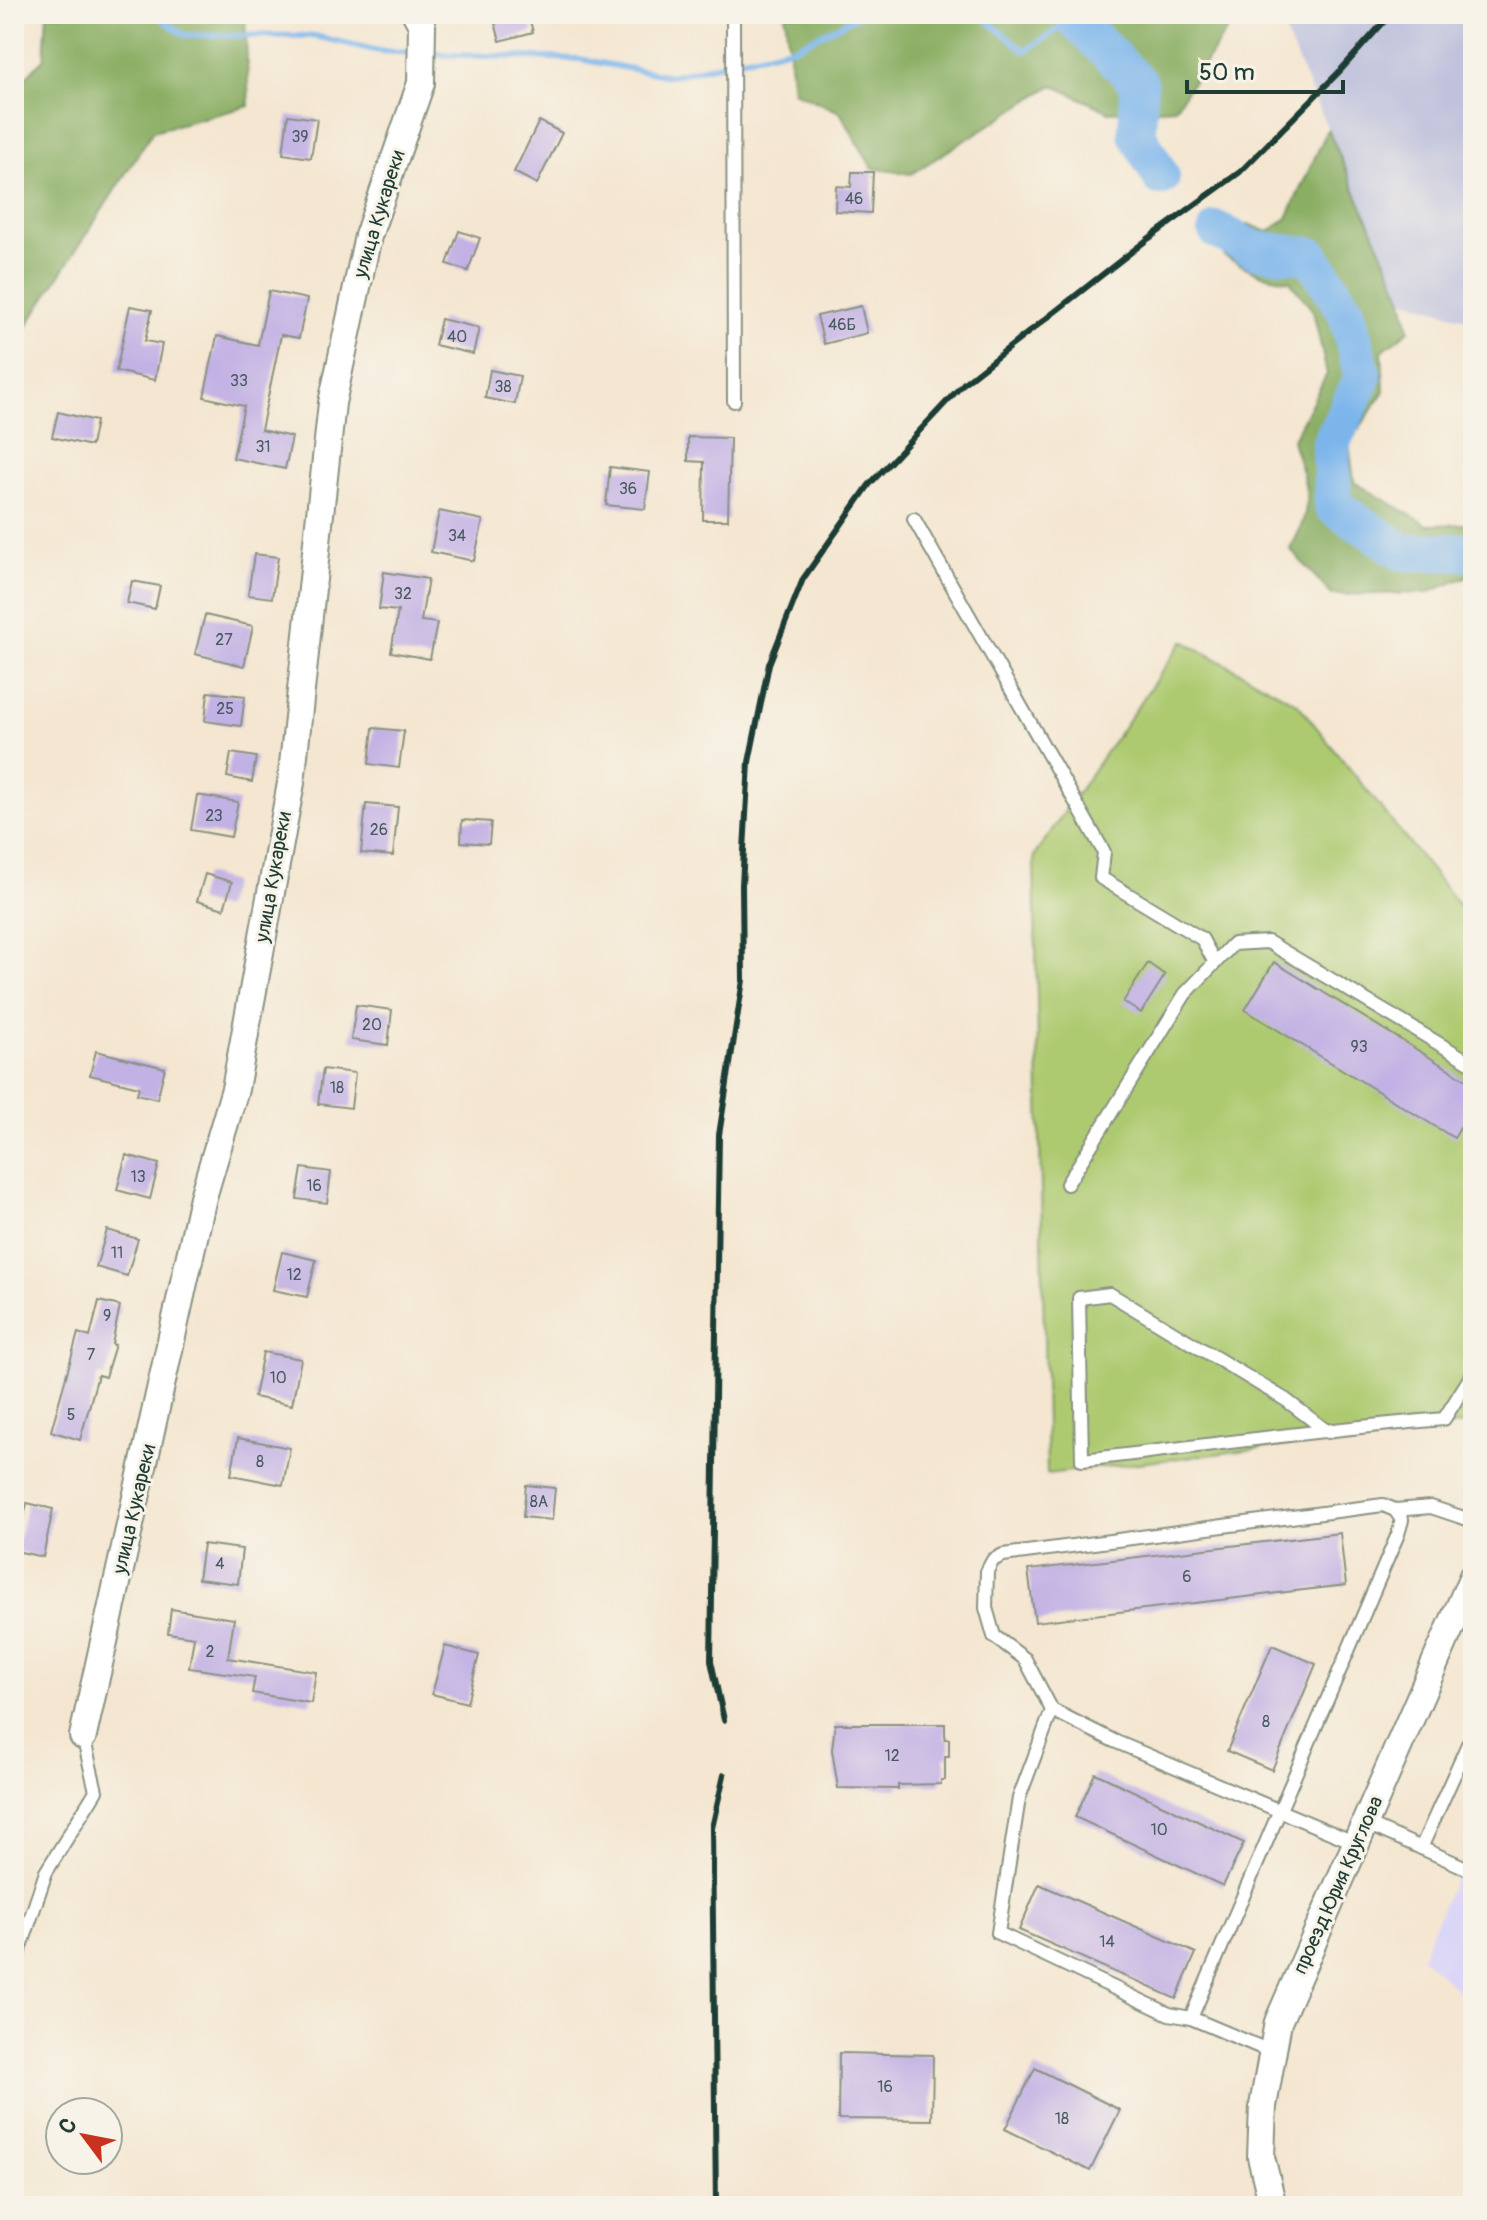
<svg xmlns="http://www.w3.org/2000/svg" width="1487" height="2220" font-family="Pangolin,sans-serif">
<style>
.built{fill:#dad6f7}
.industrial{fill:#c0c2dd}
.green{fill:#aeca71;stroke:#668452;stroke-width:2}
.forest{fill:#8aae63;stroke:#54764c;stroke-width:2}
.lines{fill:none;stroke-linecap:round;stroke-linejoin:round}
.stream{stroke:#7bb5ec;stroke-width:6}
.river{stroke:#7bb5ec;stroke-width:38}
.building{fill:#c2b1e4}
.service-casing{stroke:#8a9282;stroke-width:16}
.minor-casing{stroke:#8a9282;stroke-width:30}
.service{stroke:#fff;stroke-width:12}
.minor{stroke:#fff;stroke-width:26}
.rail{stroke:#1f3d34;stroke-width:6}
.labels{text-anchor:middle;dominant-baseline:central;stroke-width:6;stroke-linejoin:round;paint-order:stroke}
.number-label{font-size:16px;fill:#485a60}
.street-label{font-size:20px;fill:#1f3d34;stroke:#f7f3e8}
</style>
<rect width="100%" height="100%" fill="#f7f3e8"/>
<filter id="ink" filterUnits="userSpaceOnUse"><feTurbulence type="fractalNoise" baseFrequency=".0125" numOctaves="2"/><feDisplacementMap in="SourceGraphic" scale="16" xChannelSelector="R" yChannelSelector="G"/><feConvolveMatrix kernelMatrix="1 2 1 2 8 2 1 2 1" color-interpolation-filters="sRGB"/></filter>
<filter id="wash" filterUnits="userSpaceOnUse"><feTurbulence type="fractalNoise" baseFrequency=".006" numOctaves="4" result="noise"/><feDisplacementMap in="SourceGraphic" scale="32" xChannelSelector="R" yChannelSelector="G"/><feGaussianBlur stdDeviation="1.8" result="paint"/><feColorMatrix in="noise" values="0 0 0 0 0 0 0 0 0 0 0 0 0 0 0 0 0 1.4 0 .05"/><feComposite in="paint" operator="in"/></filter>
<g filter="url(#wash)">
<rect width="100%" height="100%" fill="#f4e6d0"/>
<polygon class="built" points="1473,1835 1473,2004 1421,1957"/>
<polygon class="industrial" points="1277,14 1473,14 1473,321 1403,299"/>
<polygon class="green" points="1183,641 1297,703 1473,923 1473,1423 1047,1474 1034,856"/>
<g class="forest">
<polygon points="47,14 120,14 124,16 135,14 245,14 249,106 153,131 14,346 14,90 44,58"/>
<polygon points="785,14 1229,14 1230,26 1175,108 1109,112 1053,85 911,174 872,168 840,112 793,91"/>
<path d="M 1328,129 L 1403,299 L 1409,330 L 1382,351 L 1384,391 L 1349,444 L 1354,482 L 1428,525 L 1473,524 L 1473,574 L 1427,593 L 1332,595 L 1290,549 C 1316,504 1307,487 1292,441 L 1327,374 L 1313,311 L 1290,281 L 1259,274 L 1224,256 L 1248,224 L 1268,232 L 1287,218 Z"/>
</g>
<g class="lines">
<g class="stream">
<polyline points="154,14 185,35 315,36 379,51 414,53"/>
<polyline points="979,14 1025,51 1074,19 1075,14"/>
<polyline points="429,54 579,59 670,76 795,47 862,14"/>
</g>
<g class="river">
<polyline points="1074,19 1139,83 1137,134 1161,177"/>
<polyline points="1217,230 1255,250 1311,256 1347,313 1363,378 1331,443 1333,506 1403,552 1473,552"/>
</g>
</g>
<g id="blocks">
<g class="building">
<polygon points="511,14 528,14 533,32 500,41 494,19"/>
<polygon points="288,115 317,119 311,158 283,154"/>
<polygon points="539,121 562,133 537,184 514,172"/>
<polygon points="852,172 873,172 871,213 835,211 836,186 851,187"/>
<polygon points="459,231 480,238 468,271 447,264"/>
<polygon points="269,291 307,299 299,338 281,335 261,430 292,437 285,469 233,458 244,406 204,397 217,336 258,345"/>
<polygon points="130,306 152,310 145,341 162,344 155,380 116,371"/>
<polygon points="861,306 867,333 824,344 817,316"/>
<polygon points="441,319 479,328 473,354 435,345"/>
<polygon points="490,370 520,376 515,404 485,398"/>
<polygon points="58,412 96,421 91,446 52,437"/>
<polygon points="688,437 730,438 728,520 703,520 704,462 688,461"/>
<polygon points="610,467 650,472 645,509 606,505"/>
<polygon points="439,511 483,520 474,561 431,552"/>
<polygon points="254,554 278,557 272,598 248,595"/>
<polygon points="384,572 428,579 421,621 437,623 430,659 391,652 398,611 379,609"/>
<polygon points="132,581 160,586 155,609 127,603"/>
<polygon points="205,615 253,626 244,666 195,654"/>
<polygon points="208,692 245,696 241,726 205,721"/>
<polygon points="373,728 404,731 399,768 369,764"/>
<polygon points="231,753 256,757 252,782 227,777"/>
<polygon points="197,795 238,802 231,837 191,830"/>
<polygon points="366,804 398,807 393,856 361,853"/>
<polygon points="462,820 491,822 489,844 461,842"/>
<polygon points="205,874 232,882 224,909 197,901"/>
<polygon points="1274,962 1473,1084 1473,1107 1454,1138 1245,1010"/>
<polygon points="1148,963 1165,975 1141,1013 1123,1002"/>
<polygon points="356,1005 392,1010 388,1045 351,1040"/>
<polygon points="96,1051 165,1068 157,1099 137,1094 139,1087 90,1075"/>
<polygon points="323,1069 355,1073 351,1108 318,1104"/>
<polygon points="126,1155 159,1164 150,1199 117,1190"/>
<polygon points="302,1168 331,1172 327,1203 297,1199"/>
<polygon points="107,1230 138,1239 127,1276 96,1267"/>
<polygon points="282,1252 316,1260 307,1297 273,1290"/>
<polygon points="99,1301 120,1306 112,1344 115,1345 105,1377 98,1375 80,1440 51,1431 78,1333 90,1337"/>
<polygon points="263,1352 301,1359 292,1405 254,1397"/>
<polygon points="238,1438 290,1448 283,1485 231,1475"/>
<polygon points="526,1485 555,1488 552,1520 523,1517"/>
<polygon points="27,1503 53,1509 43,1557 16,1551"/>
<polygon points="1340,1533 1346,1585 1035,1622 1028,1570"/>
<polygon points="203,1544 242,1549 238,1584 198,1579"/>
<polygon points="171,1609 234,1619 228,1658 316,1672 311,1703 252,1693 255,1677 189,1668 194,1637 168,1633"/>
<polygon points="1272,1645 1316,1664 1272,1770 1227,1751"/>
<polygon points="445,1646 479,1655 467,1703 432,1694"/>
<polygon points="835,1724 945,1724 945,1739 949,1739 949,1757 945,1757 945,1780 941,1780 941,1784 898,1785 898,1789 838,1788 832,1750"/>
<polygon points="1095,1773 1244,1843 1223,1886 1075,1817"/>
<polygon points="1039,1884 1196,1953 1176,1999 1019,1930"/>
<polygon points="839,2053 933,2055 932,2120 838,2119"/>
<polygon points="1035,2068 1120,2110 1090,2171 1005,2129"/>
</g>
</g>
</g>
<g filter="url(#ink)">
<use href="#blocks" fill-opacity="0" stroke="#8a9282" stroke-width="2"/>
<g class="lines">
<defs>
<g id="service">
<polyline points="733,14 734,401"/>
<polyline points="914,519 1104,852 1101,878 1202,939 1215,963"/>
<polyline points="1067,1184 1185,994 1233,944 1268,942 1473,1064"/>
<path d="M 1328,1432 L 1286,1400 L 1110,1294 L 1079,1298 L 1082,1460 C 1203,1446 1323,1429 1444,1419 L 1473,1373"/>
<polyline points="1395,1510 1431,1507 1473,1521"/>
<polyline points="1052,1710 1019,1798 998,1933 1169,2014 1191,2018"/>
<polyline points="1365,1823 1473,1871"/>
<polyline points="1421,1848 1473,1733"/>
<polyline points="14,1968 46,1872 96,1791 83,1736"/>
<path d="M 1272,2052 L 1191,2018 C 1260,1857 1329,1696 1398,1534 L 1402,1520 L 1395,1510 L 1383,1505 L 1003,1555 L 993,1560 L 987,1571 L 986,1608 L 994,1636 L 1025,1659 L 1052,1710 L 1114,1741 L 1356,1843"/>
</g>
<g id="minor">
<polyline points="83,1736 203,1197 235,1089 291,783 332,403 368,236 421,83 422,25 416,14"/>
<polyline points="1273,2206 1261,2157 1263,2106 1278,2022 1473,1576"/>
</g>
</defs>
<use href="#service" class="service-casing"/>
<use href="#minor" class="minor-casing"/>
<use href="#service" class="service"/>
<use href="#minor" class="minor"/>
<g class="rail">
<polyline points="724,1720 711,1661 719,1135 743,980 742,885 749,762 769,664 803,579 869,485 965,382 1148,239 1240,172 1338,73 1391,14"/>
<polyline points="716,2206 712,1828 724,1775"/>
</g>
</g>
</g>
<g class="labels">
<g class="number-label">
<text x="300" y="137">39</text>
<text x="854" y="199">46</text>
<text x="842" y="325">46Б</text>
<text x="457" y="337">40</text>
<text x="239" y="381">33</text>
<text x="503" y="387">38</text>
<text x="263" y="447">31</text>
<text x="628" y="489">36</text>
<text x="457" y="536">34</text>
<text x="403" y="594">32</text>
<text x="224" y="640">27</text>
<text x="225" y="709">25</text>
<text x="214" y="816">23</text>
<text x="379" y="830">26</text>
<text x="372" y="1025">20</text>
<text x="1359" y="1047">93</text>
<text x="337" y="1088">18</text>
<text x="138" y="1177">13</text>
<text x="314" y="1186">16</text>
<text x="117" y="1253">11</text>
<text x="294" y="1275">12</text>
<text x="107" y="1316">9</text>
<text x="91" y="1355">7</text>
<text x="278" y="1378">10</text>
<text x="71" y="1415">5</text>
<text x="260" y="1462">8</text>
<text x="539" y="1502">8А</text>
<text x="220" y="1564">4</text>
<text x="1187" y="1577">6</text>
<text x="210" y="1652">2</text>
<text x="1266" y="1722">8</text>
<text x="892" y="1756">12</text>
<text x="1159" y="1830">10</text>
<text x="1107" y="1942">14</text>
<text x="885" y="2087">16</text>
<text x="1062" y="2119">18</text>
</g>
<g class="street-label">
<text transform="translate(379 214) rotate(-73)">улица Кукареки</text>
<text transform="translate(273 877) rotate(-80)">улица Кукареки</text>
<text transform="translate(134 1509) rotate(-77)">улица Кукареки</text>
<text transform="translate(1338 1885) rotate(-66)">проезд Юрия Круглова</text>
</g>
</g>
<rect width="1487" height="2220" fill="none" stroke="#f7f3e8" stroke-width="48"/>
<g transform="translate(84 2136) rotate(302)"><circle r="38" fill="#f7f3e8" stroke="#a1aaa0" stroke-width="2"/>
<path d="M0-6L14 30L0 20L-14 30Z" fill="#c8321e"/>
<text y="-12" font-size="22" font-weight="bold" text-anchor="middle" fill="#1f3d34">С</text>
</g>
<path d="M1187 80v12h156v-12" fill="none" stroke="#1f3d34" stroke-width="4"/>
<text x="1199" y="80" font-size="24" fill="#1f3d34" stroke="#f7f3e8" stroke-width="6" paint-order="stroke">50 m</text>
</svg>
